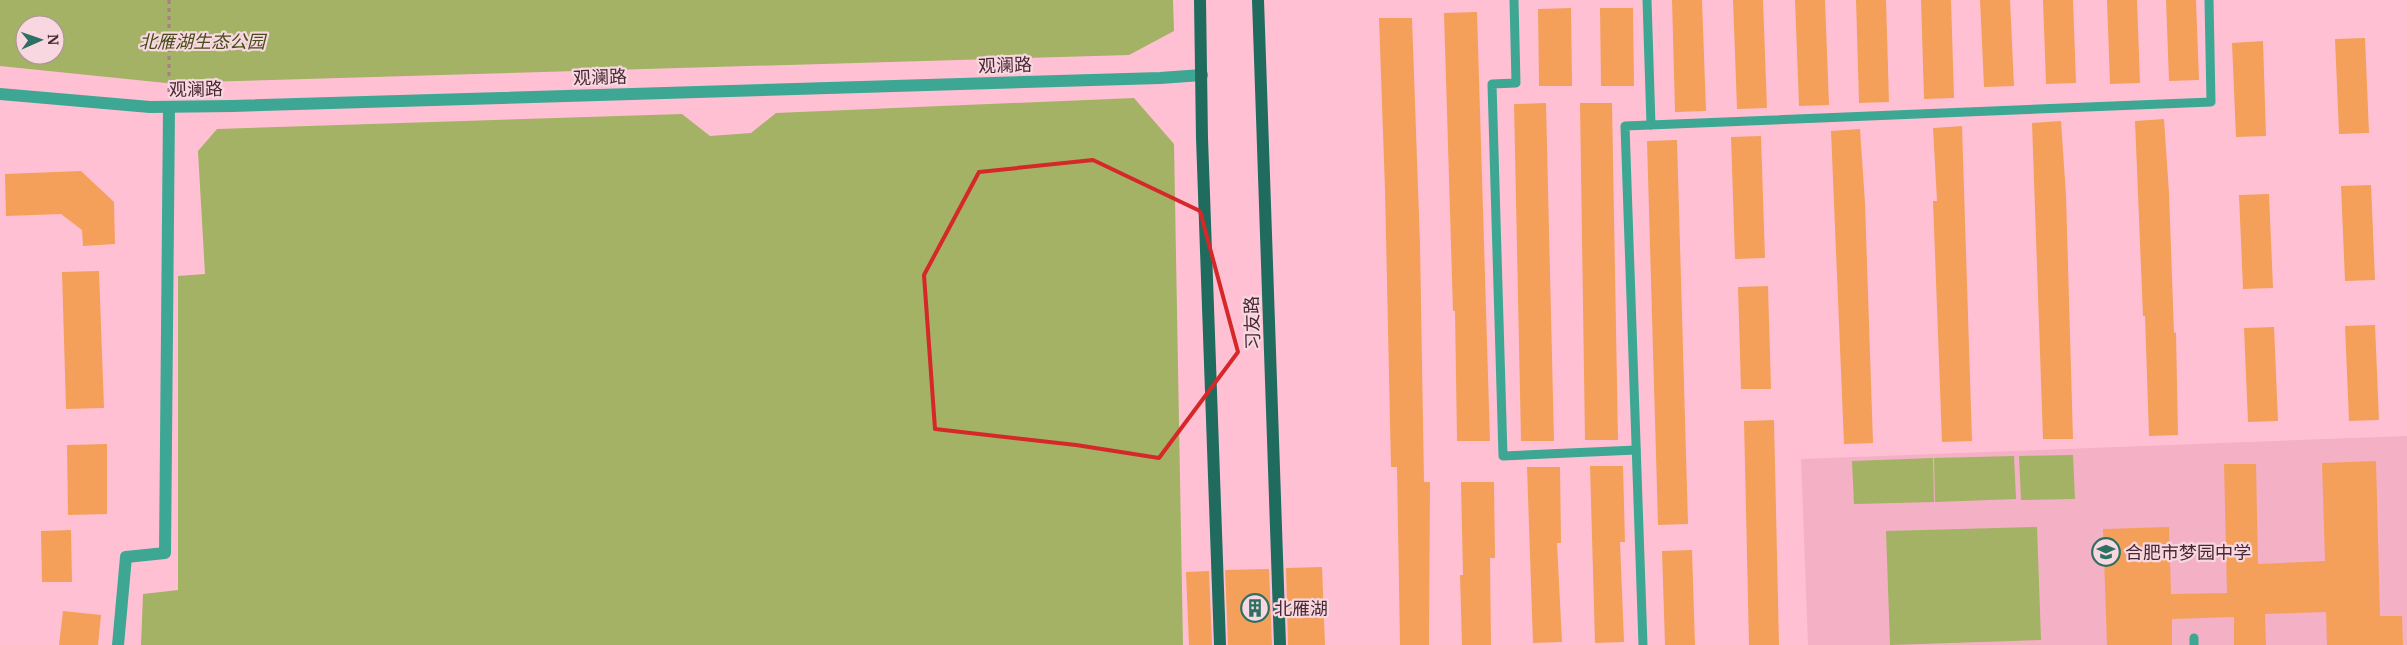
<svg xmlns="http://www.w3.org/2000/svg" width="2407" height="645" font-family="Merriweather,'Noto Sans SC',serif">
<style>
.built{fill:#f4b0c5}
.green{fill:#a3b264;fill-rule:evenodd}
.building{fill:#f4a05b}
.lines{fill:none;stroke-linecap:round;stroke-linejoin:round}
.path{stroke:#ac7c8b;stroke-width:3;stroke-dasharray:4 4;stroke-linecap:butt}
.service{stroke:#3da794;stroke-width:9}
.minor{stroke:#3da794;stroke-width:12}
.tertiary{stroke:#3da794;stroke-width:12}
.primary{stroke:#1f6b5e;stroke-width:12}
.marked{fill:none;stroke:#d62828;stroke-width:4;stroke-linejoin:round}
.labels{text-anchor:middle;dominant-baseline:central;stroke-width:4.5;stroke-linejoin:round;paint-order:stroke}
.park-label{font-size:18px;font-style:italic;fill:#454e18;stroke:#f8d7e1}
.street-label{font-size:18px;fill:#472933;stroke:#f8d7e1}
.poi-label{font-size:18px;fill:#472933;stroke:#f8d7e1;text-anchor:start}
</style>
<rect width="100%" height="100%" fill="#ffc0d3"/>
<polygon class="built" points="2407,436 2407,645 1808,645 1801,459"/>
<g class="green">
<path d="M 0,0 L 1173,0 L 1174,31 L 1129,55 L 166,83 L 0,66 ZM 25,25 L 55,25 L 55,55 L 25,55 Z"/>
<polygon points="1134,98 1174,144 1183,645 141,645 143,594 178,590 178,276 205,274 198,151 217,129 682,114 710,136 751,133 776,113"/>
<polygon points="2073,455 2075,499 2021,500 2019,456"/>
<polygon points="2014,456 2016,499 1935,502 1934,458"/>
<polygon points="1933,458 1934,502 1854,504 1852,461"/>
<polygon points="2037,527 2041,640 1890,645 1886,531"/>
</g>
<g class="building">
<polygon points="1672,0 1702,0 1706,111 1675,112"/>
<polygon points="1733,0 1763,0 1767,108 1737,109"/>
<polygon points="1795,0 1825,0 1829,105 1799,106"/>
<polygon points="1856,0 1886,0 1889,102 1859,103"/>
<polygon points="1921,0 1951,0 1954,98 1924,99"/>
<polygon points="1980,0 2010,0 2014,86 1984,87"/>
<polygon points="2043,0 2073,0 2076,83 2046,84"/>
<polygon points="2107,0 2137,0 2140,83 2110,84"/>
<polygon points="2166,0 2196,0 2199,80 2169,81"/>
<polygon points="1571,8 1572,86 1539,86 1538,9"/>
<polygon points="1600,8 1633,8 1634,86 1601,86"/>
<polygon points="1477,12 1490,441 1457,441 1455,311 1453,311 1444,13"/>
<polygon points="1379,18 1412,18 1420,244 1424,482 1430,482 1429,645 1400,645 1397,467 1391,467 1385,190"/>
<polygon points="2365,38 2369,133 2339,134 2335,39"/>
<polygon points="2263,41 2266,136 2236,137 2232,43"/>
<polygon points="1546,103 1554,441 1521,441 1514,104"/>
<polygon points="1580,103 1612,103 1618,440 1585,440"/>
<polygon points="2164,119 2169,193 2174,333 2176,332 2178,435 2149,436 2145,316 2143,316 2135,121"/>
<polygon points="2061,121 2066,195 2073,439 2043,439 2032,123"/>
<polygon points="1962,126 1972,441 1942,442 1933,201 1937,201 1933,128"/>
<polygon points="1860,129 1865,203 1873,443 1844,444 1831,131"/>
<polygon points="1761,136 1765,258 1735,259 1731,137"/>
<polygon points="1677,140 1688,524 1658,525 1647,141"/>
<polygon points="81,171 114,202 115,244 83,246 82,230 61,214 6,216 5,174"/>
<polygon points="2371,185 2375,280 2345,281 2341,186"/>
<polygon points="2269,194 2273,288 2243,289 2239,195"/>
<polygon points="99,271 104,408 66,409 62,272"/>
<polygon points="1768,286 1771,389 1741,389 1738,287"/>
<polygon points="2375,325 2379,420 2349,421 2345,326"/>
<polygon points="2274,327 2278,421 2248,422 2244,328"/>
<polygon points="1774,420 1779,645 1749,645 1744,421"/>
<polygon points="107,444 107,514 68,515 67,445"/>
<polygon points="2376,461 2380,616 2402,616 2403,645 2327,645 2326,612 2265,614 2266,645 2234,645 2234,617 2172,619 2172,645 2107,645 2103,529 2169,527 2171,594 2227,593 2224,464 2256,464 2258,564 2325,561 2322,463"/>
<polygon points="1590,466 1623,466 1625,542 1620,542 1624,642 1595,643"/>
<polygon points="1527,467 1560,467 1561,543 1557,543 1562,642 1533,643"/>
<polygon points="1461,482 1494,482 1495,558 1490,558 1491,645 1462,645 1460,575 1463,575"/>
<polygon points="71,530 72,582 42,582 41,531"/>
<polygon points="1692,550 1695,645 1665,645 1662,551"/>
<polygon points="1322,567 1325,645 1288,645 1286,568"/>
<polygon points="1269,569 1272,645 1228,645 1225,570"/>
<polygon points="1209,571 1212,645 1189,645 1186,572"/>
<polygon points="63,611 101,615 98,645 59,645"/>
</g>
<g class="lines">
<polyline class="path" points="169,0 169,94"/>
<g class="service">
<polyline points="1514,0 1516,83 1492,84 1503,456 1636,450"/>
<polyline points="1647,0 1651,125"/>
<polyline points="2194,638 2194,645"/>
<polyline points="1643,645 1625,126 2211,102 2209,0"/>
</g>
<polyline class="minor" points="118,645 126,557 165,553 169,107"/>
<polyline class="tertiary" points="0,94 150,107 233,106 1160,78 1202,75"/>
<g class="primary">
<polyline points="1200,0 1202,138 1220,645"/>
<polyline points="1258,0 1280,645"/>
</g>
</g>
<path class="marked" d="M 1093,160 L 1200,211 L 1238,352 L 1159,458 L 1076,445 L 935,429 L 924,275 L 979,172 Z"/>
<defs>
<symbol id="school-ring" viewBox="-11 -11 22 22"><circle r="9.5" fill="#f8d7e1" stroke="#2b7063" stroke-width="1.5"/><path d="M0-5L7-2L0 1L-7-2ZM-4 1L0 2.5L4 1V4Q0 6-4 4Z" fill="#2b7063"/></symbol>
<symbol id="building-ring" viewBox="-11 -11 22 22"><circle r="9.5" fill="#f8d7e1" stroke="#2b7063" stroke-width="1.5"/><path d="M-4-6H4V6H1V3H-1V6H-4ZM-2.5-4.3h1.7v1.8h-1.7ZM.8-4.3h1.7v1.8H.8ZM-2.5-1h1.7V.8h-1.7ZM.8-1h1.7V.8H.8Z" fill="#2b7063"/></symbol>
</defs>
<g fill-rule="evenodd">
<use href="#school-ring" x="2090" y="536" width="32" height="32"/>
<use href="#building-ring" x="1239" y="592" width="32" height="32"/>
</g>
<g class="labels">
<g class="park-label">
<text x="202" y="41">北雁湖生态公园</text>
</g>
<g class="street-label">
<text transform="translate(1005 65) rotate(-2)">观澜路</text>
<text transform="translate(600 77) rotate(-2)">观澜路</text>
<text transform="translate(196 89) rotate(-1)">观澜路</text>
<text transform="translate(1252 323) rotate(-92)">习友路</text>
</g>
<g class="poi-label">
<text x="2125" y="552">合肥市梦园中学</text>
<text x="1274" y="608">北雁湖</text>
</g>
</g>
<g transform="translate(40 40) rotate(88)"><circle r="24" fill="#f8d7e1" stroke="#b1919b"/>
<path d="M0-4L9 19L0 12L-9 19Z" fill="#2b7063"/>
<text y="-8" font-size="14" font-weight="bold" text-anchor="middle" fill="#472933">N</text>
</g>
</svg>
